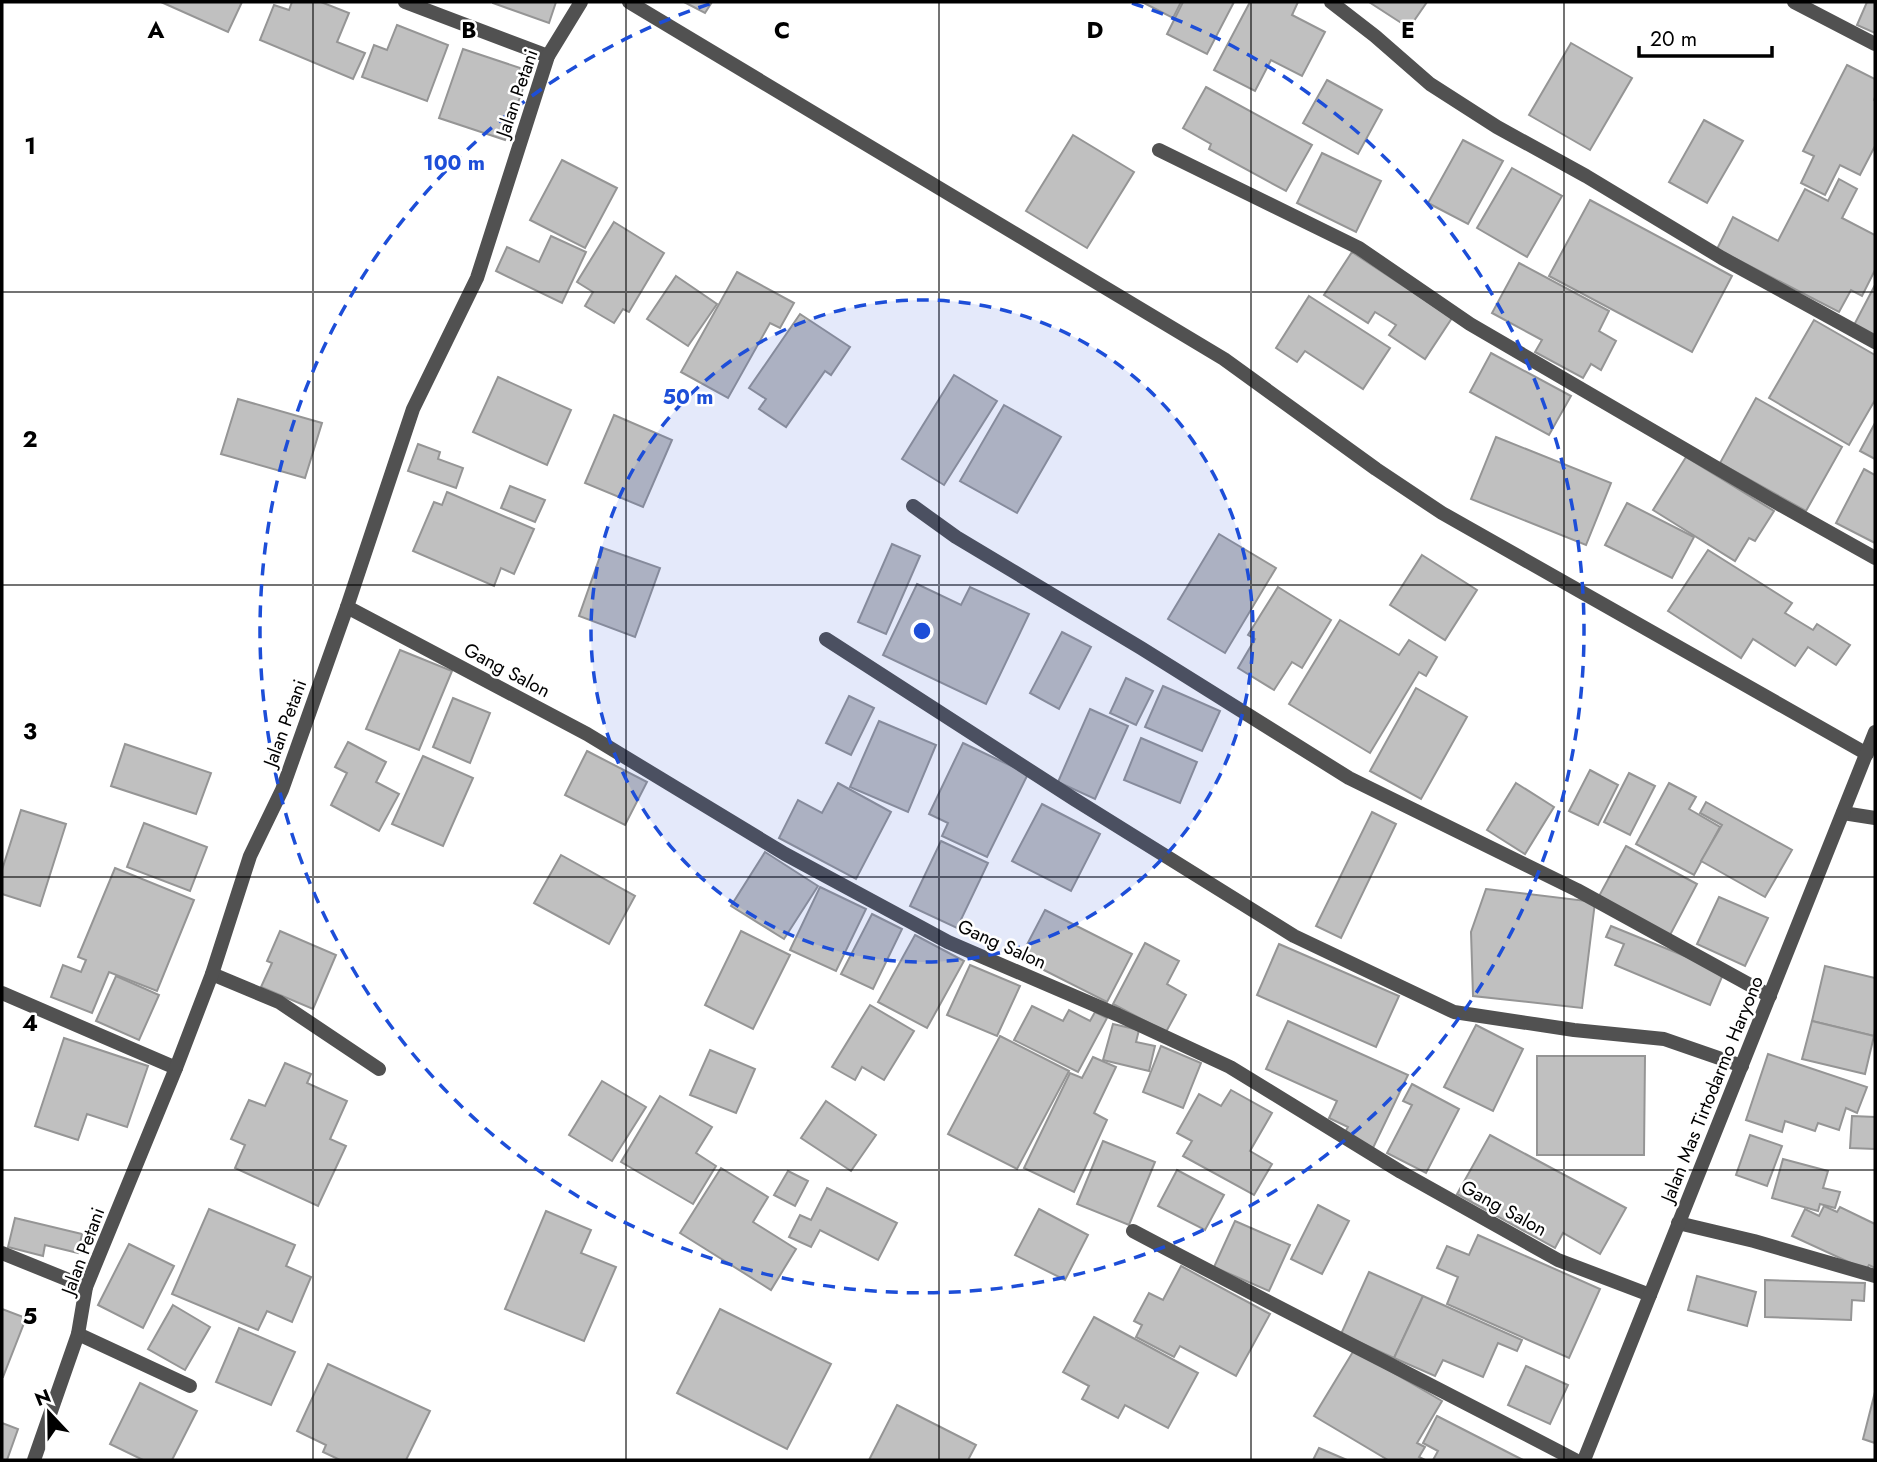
<svg xmlns="http://www.w3.org/2000/svg" width="1877" height="1462" font-family="Jost,sans-serif">
<style>
.building{fill:#c0c0c0;stroke:#959595;stroke-width:2}
.lines{fill:none;stroke-linecap:round;stroke-linejoin:round}
.minor{stroke:#515151;stroke-width:14}
.tertiary{stroke:#515151;stroke-width:14}
.grid{fill:none;stroke:#000;stroke-width:2;stroke-opacity:0.55}
.ring{fill:none;stroke:#1d4ed8;stroke-width:3.5;stroke-dasharray:12 9}
.labels{text-anchor:middle;dominant-baseline:central;stroke-width:5;stroke-linejoin:round;paint-order:stroke}
.street-label{font-size:19px;fill:#000;stroke:#fff}
.grid-label{font-size:23px;text-anchor:middle;font-weight:bold;fill:#000;stroke:#fff;stroke-width:5;stroke-linejoin:round;paint-order:stroke}
.centre{fill:#1d4ed8;stroke:#fff;stroke-width:3.5}
.ring-label{font-size:21px;text-anchor:middle;font-weight:bold;fill:#1d4ed8;stroke:#fff;stroke-width:5;stroke-linejoin:round;paint-order:stroke}
</style>
<rect width="100%" height="100%" fill="#fff"/>
<g class="building">
<polygon points="161,2 242,2 228,32"/>
<polygon points="292,2 321,2 349,13 337,42 365,53 353,79 260,40 274,5 289,10"/>
<polygon points="493,2 556,2 549,23 493,3"/>
<polygon points="684,2 712,2 705,13"/>
<polygon points="1142,2 1181,2 1173,18"/>
<polygon points="1183,2 1234,2 1207,54 1167,34"/>
<polygon points="1250,2 1298,2 1292,15 1325,32 1302,76 1271,60 1255,91 1214,70"/>
<polygon points="1369,2 1427,2 1409,28"/>
<polygon points="1867,2 1875,2 1875,33 1857,25"/>
<polygon points="397,25 448,45 427,101 362,77 374,45 387,50"/>
<polygon points="1571,43 1632,78 1590,150 1529,115"/>
<polygon points="463,49 529,71 505,140 439,118"/>
<polygon points="1847,65 1875,79 1875,97 1874,100 1875,101 1875,149 1874,148 1860,175 1840,165 1825,195 1801,183 1814,156 1803,151"/>
<polygon points="1327,80 1382,110 1358,154 1303,123"/>
<polygon points="1206,87 1312,145 1286,191 1209,149 1211,144 1183,128"/>
<polygon points="1704,120 1743,141 1707,203 1669,182"/>
<polygon points="1073,135 1134,172 1087,248 1026,211"/>
<polygon points="1463,140 1503,161 1468,224 1428,203"/>
<polygon points="1322,153 1381,181 1356,232 1297,203"/>
<polygon points="562,160 617,188 585,248 530,220"/>
<polygon points="1512,168 1562,196 1527,257 1477,228"/>
<polygon points="1839,179 1857,189 1842,218 1875,235 1875,270 1862,296 1851,290 1839,312 1717,249 1733,217 1778,241 1805,189 1828,201"/>
<polygon points="1590,200 1732,276 1692,352 1549,276"/>
<polygon points="614,222 664,253 629,312 623,309 614,323 585,306 593,292 577,282"/>
<polygon points="551,236 586,252 562,303 496,271 507,247 539,262"/>
<polygon points="1352,252 1452,318 1425,359 1389,335 1396,325 1375,312 1368,323 1324,295"/>
<polygon points="1519,263 1609,311 1599,331 1616,341 1601,370 1591,364 1583,378 1535,352 1542,340 1492,313"/>
<polygon points="737,272 794,303 780,328 770,323 728,398 681,372"/>
<polygon points="676,276 717,304 688,346 647,319"/>
<polygon points="1875,285 1875,336 1854,325"/>
<polygon points="1309,296 1390,348 1363,389 1305,351 1297,362 1276,348"/>
<polygon points="800,314 850,347 831,375 825,371 786,427 759,409 766,399 749,388"/>
<polygon points="1814,320 1875,355 1875,400 1849,445 1769,398"/>
<polygon points="1491,353 1571,396 1549,435 1470,392"/>
<polygon points="954,375 997,401 944,485 902,459"/>
<polygon points="498,377 571,410 547,465 473,432"/>
<polygon points="1756,398 1842,447 1806,511 1720,463"/>
<polygon points="238,399 322,423 305,478 221,454"/>
<polygon points="1004,405 1061,437 1017,513 960,481"/>
<polygon points="614,415 672,440 643,507 585,483"/>
<polygon points="1875,423 1875,459 1860,451"/>
<polygon points="1496,437 1611,483 1586,545 1471,499"/>
<polygon points="418,444 440,452 438,459 463,468 456,488 408,471"/>
<polygon points="1686,457 1774,511 1755,541 1749,538 1735,561 1653,510"/>
<polygon points="1864,469 1875,475 1875,543 1836,523"/>
<polygon points="510,486 545,500 535,522 501,508"/>
<polygon points="447,492 534,529 514,574 501,568 494,586 413,551 434,502 442,505"/>
<polygon points="1627,503 1694,537 1672,578 1605,545"/>
<polygon points="1219,534 1276,568 1225,653 1168,619"/>
<polygon points="892,544 920,556 886,634 858,622"/>
<polygon points="603,548 660,568 635,637 579,616"/>
<polygon points="1708,550 1792,603 1785,613 1813,630 1817,624 1850,645 1836,665 1808,647 1795,666 1753,639 1741,658 1668,611"/>
<polygon points="1422,555 1477,590 1445,640 1390,605"/>
<polygon points="917,584 961,605 970,587 1029,614 986,704 883,655"/>
<polygon points="1278,587 1331,620 1302,668 1292,662 1274,690 1238,668 1255,639 1248,635"/>
<polygon points="1340,620 1399,655 1409,640 1437,657 1426,676 1419,672 1370,753 1289,704"/>
<polygon points="1062,632 1091,647 1059,709 1030,693"/>
<polygon points="400,650 452,671 419,750 366,729"/>
<polygon points="1126,678 1153,691 1136,725 1110,713"/>
<polygon points="1163,686 1220,711 1202,751 1145,727"/>
<polygon points="1416,688 1467,717 1421,799 1370,771"/>
<polygon points="849,696 874,708 851,755 826,743"/>
<polygon points="453,698 490,713 470,763 433,747"/>
<polygon points="1090,709 1128,726 1095,799 1058,782"/>
<polygon points="879,721 936,745 908,812 850,787"/>
<polygon points="1141,738 1197,762 1180,803 1124,780"/>
<polygon points="348,742 386,762 376,782 399,794 379,831 331,805 347,773 335,767"/>
<polygon points="963,743 1028,774 987,857 942,836 948,823 929,814"/>
<polygon points="125,744 211,773 196,814 111,786"/>
<polygon points="587,751 647,782 625,825 565,795"/>
<polygon points="423,756 473,778 443,846 392,824"/>
<polygon points="1590,770 1618,785 1598,825 1569,811"/>
<polygon points="1629,773 1655,786 1630,835 1604,822"/>
<polygon points="838,783 891,812 856,879 779,838 798,800 822,813"/>
<polygon points="1516,783 1554,807 1525,854 1487,830"/>
<polygon points="1669,783 1696,797 1689,809 1720,827 1694,875 1636,844"/>
<polygon points="1706,802 1792,850 1765,897 1701,861 1722,825 1700,813"/>
<polygon points="1042,804 1100,834 1071,891 1012,861"/>
<polygon points="21,810 66,824 40,906 2,894 2,870"/>
<polygon points="1372,812 1396,824 1341,938 1316,926"/>
<polygon points="144,823 207,847 190,891 127,867"/>
<polygon points="941,841 988,863 957,928 910,906"/>
<polygon points="1626,846 1697,884 1670,935 1598,898"/>
<polygon points="765,852 818,886 784,939 731,906"/>
<polygon points="561,855 635,896 609,944 534,903"/>
<polygon points="115,868 194,900 157,991 109,972 92,1013 51,997 63,965 81,972 86,960 78,957"/>
<polygon points="820,887 866,909 836,971 790,950"/>
<polygon points="1486,889 1595,902 1582,1008 1473,996 1471,932"/>
<polygon points="1719,897 1768,918 1745,966 1697,944"/>
<polygon points="1045,910 1132,954 1107,1002 1020,958"/>
<polygon points="872,914 902,929 873,989 841,974"/>
<polygon points="1611,926 1724,972 1710,1005 1615,965 1624,944 1606,937"/>
<polygon points="280,931 336,955 313,1009 261,987 272,963 267,961"/>
<polygon points="741,931 790,955 753,1029 705,1005"/>
<polygon points="915,935 964,961 927,1028 878,1002"/>
<polygon points="1145,943 1179,961 1167,984 1186,995 1166,1032 1113,1004"/>
<polygon points="1279,944 1399,996 1376,1047 1257,995"/>
<polygon points="970,965 1020,986 997,1036 947,1015"/>
<polygon points="1825,966 1875,978 1875,1029 1874,1036 1812,1021"/>
<polygon points="116,976 159,995 139,1040 96,1021"/>
<polygon points="870,1005 914,1031 884,1080 862,1067 855,1080 832,1067"/>
<polygon points="1032,1006 1063,1021 1069,1010 1090,1021 1095,1012 1107,1018 1078,1072 1014,1040"/>
<polygon points="1288,1021 1408,1075 1373,1148 1344,1134 1348,1127 1329,1118 1337,1101 1266,1069"/>
<polygon points="1812,1021 1874,1036 1865,1074 1802,1059"/>
<polygon points="1113,1024 1139,1030 1136,1042 1155,1046 1149,1071 1103,1060"/>
<polygon points="1476,1025 1523,1049 1493,1111 1444,1087"/>
<polygon points="1000,1036 1069,1071 1017,1169 948,1134"/>
<polygon points="64,1038 148,1066 127,1127 87,1114 78,1140 35,1126"/>
<polygon points="1161,1046 1201,1063 1183,1108 1143,1092"/>
<polygon points="710,1050 755,1069 736,1113 690,1095"/>
<polygon points="1768,1054 1867,1087 1857,1113 1846,1108 1839,1130 1818,1123 1815,1131 1785,1121 1782,1132 1746,1120"/>
<polygon points="1537,1056 1645,1056 1644,1155 1537,1155"/>
<polygon points="1093,1057 1116,1067 1094,1113 1107,1120 1074,1192 1024,1168 1070,1073 1082,1078"/>
<polygon points="285,1063 311,1074 307,1083 347,1101 330,1139 346,1146 318,1206 235,1168 245,1145 231,1139 249,1100 265,1106"/>
<polygon points="602,1081 646,1107 612,1161 569,1135"/>
<polygon points="1412,1084 1459,1109 1426,1173 1387,1153 1412,1105 1403,1101"/>
<polygon points="1231,1090 1272,1113 1250,1151 1272,1164 1254,1195 1183,1156 1192,1141 1177,1133 1199,1094 1221,1106"/>
<polygon points="660,1096 712,1127 696,1153 716,1166 693,1204 621,1162"/>
<polygon points="826,1101 876,1135 851,1171 801,1138"/>
<polygon points="1852,1116 1875,1117 1875,1149 1850,1148"/>
<polygon points="1490,1135 1626,1208 1600,1254 1563,1233 1555,1248 1457,1194"/>
<polygon points="1750,1135 1782,1146 1767,1186 1736,1175"/>
<polygon points="1103,1141 1155,1162 1129,1225 1077,1204"/>
<polygon points="1783,1159 1828,1171 1823,1188 1840,1192 1835,1208 1820,1204 1818,1211 1772,1198"/>
<polygon points="721,1168 768,1197 753,1222 796,1249 771,1290 680,1233"/>
<polygon points="1177,1170 1224,1195 1205,1230 1158,1206"/>
<polygon points="788,1171 808,1181 795,1206 774,1195"/>
<polygon points="827,1188 897,1223 878,1260 820,1230 811,1247 789,1237 800,1215 811,1220"/>
<polygon points="1318,1205 1349,1221 1322,1274 1291,1259"/>
<polygon points="1824,1206 1837,1212 1840,1207 1875,1224 1875,1268 1869,1265 1866,1270 1792,1236 1805,1209 1819,1216"/>
<polygon points="209,1209 295,1245 286,1266 311,1277 292,1322 267,1311 258,1330 172,1294"/>
<polygon points="1039,1209 1088,1235 1065,1280 1015,1255"/>
<polygon points="546,1211 591,1230 581,1253 616,1267 584,1341 505,1309"/>
<polygon points="15,1218 82,1234 78,1253 45,1245 43,1256 8,1247"/>
<polygon points="1235,1221 1290,1245 1269,1291 1214,1267"/>
<polygon points="1478,1235 1600,1289 1569,1358 1447,1304 1458,1277 1437,1268 1447,1246 1469,1255"/>
<polygon points="129,1244 174,1266 143,1328 98,1305"/>
<polygon points="1181,1266 1270,1314 1236,1376 1180,1346 1174,1357 1136,1337 1142,1325 1134,1321 1149,1293 1163,1300"/>
<polygon points="1369,1272 1423,1296 1394,1358 1341,1334"/>
<polygon points="1697,1276 1756,1292 1747,1326 1688,1310"/>
<polygon points="1765,1280 1865,1283 1864,1301 1852,1300 1851,1320 1765,1317"/>
<polygon points="1423,1296 1522,1340 1517,1351 1498,1343 1483,1377 1443,1360 1435,1376 1394,1358"/>
<polygon points="173,1305 210,1327 185,1370 148,1349"/>
<polygon points="2,1309 26,1318 3,1377 2,1377"/>
<polygon points="720,1309 831,1364 787,1449 677,1393"/>
<polygon points="1094,1317 1198,1373 1168,1428 1125,1405 1118,1418 1082,1399 1089,1386 1063,1372"/>
<polygon points="239,1328 295,1352 271,1405 216,1382"/>
<polygon points="1354,1350 1442,1401 1417,1443 1425,1447 1419,1457 1425,1460 1388,1460 1314,1416"/>
<polygon points="328,1364 430,1411 406,1460 340,1460 323,1452 326,1445 297,1431"/>
<polygon points="1526,1366 1568,1385 1550,1424 1508,1405"/>
<polygon points="140,1383 197,1411 172,1460 143,1460 110,1444"/>
<polygon points="1875,1392 1875,1443 1863,1439"/>
<polygon points="897,1405 976,1445 968,1460 869,1460"/>
<polygon points="1437,1416 1523,1460 1433,1460 1438,1451 1423,1443"/>
<polygon points="2,1423 18,1429 7,1460 2,1460"/>
<polygon points="1319,1448 1347,1460 1313,1460"/>
</g>
<g class="lines">
<g class="minor">
<polyline points="405,2 548,56"/>
<polyline points="629,2 1224,359 1376,469 1442,513 1867,754"/>
<polyline points="1331,2 1375,36 1430,84 1497,127 1586,176 1722,258 1875,342"/>
<polyline points="1794,2 1875,44"/>
<polyline points="1159,150 1359,248 1470,324 1770,499 1875,558"/>
<polyline points="913,506 956,537 1141,648 1349,778 1577,890 1770,996"/>
<polyline points="347,607 587,734 785,854 948,942 1118,1015 1230,1067 1401,1172 1558,1260 1650,1295"/>
<polyline points="826,639 1074,799 1294,936 1454,1012 1574,1030 1664,1039 1742,1066"/>
<polyline points="1843,813 1875,818"/>
<polyline points="212,974 279,1002 379,1069"/>
<polyline points="2,993 176,1068"/>
<polyline points="1678,1223 1754,1241 1875,1276"/>
<path d="M 1133,1231 C 1280,1309 1428,1383 1575,1460"/>
<polyline points="2,1253 86,1287"/>
<polyline points="78,1334 190,1386"/>
<polyline points="34,1460 78,1334 86,1287 176,1068 212,974 250,856 282,790 347,607 413,409 477,278 548,56 581,2"/>
</g>
<polyline class="tertiary" points="1584,1460 1875,732"/>
</g>
<path class="grid" d="M 313,2 L 313,1460M 626,2 L 626,1460M 939,2 L 939,1460M 1251,2 L 1251,1460M 1564,2 L 1564,1460M 2,292 L 1875,292M 2,585 L 1875,585M 2,877 L 1875,877M 2,1170 L 1875,1170"/>
<circle cx="922" cy="631" r="331" fill="#1d4ed8" fill-opacity=".12"/>
<g class="ring">
<circle cx="922" cy="631" r="331"/>
<path d="M1132 3A662 662 0 1 1 712 3"/>
</g>
<g class="labels">
<g class="street-label">
<text transform="translate(517 93) rotate(-71)">Jalan Petani</text>
<text transform="translate(507 670) rotate(28)">Gang Salon</text>
<text transform="translate(285 723) rotate(-70)">Jalan Petani</text>
<text transform="translate(1002 944) rotate(24)">Gang Salon</text>
<text transform="translate(1712 1089) rotate(-68)">Jalan Mas Tirtodarmo Haryono</text>
<text transform="translate(1504 1208) rotate(29)">Gang Salon</text>
<text transform="translate(83 1251) rotate(-70)">Jalan Petani</text>
</g>
</g>
<g class="grid-label">
<text x="156" y="38">A</text>
<text x="469" y="38">B</text>
<text x="782" y="38">C</text>
<text x="1095" y="38">D</text>
<text x="1408" y="38">E</text>
<text x="30" y="154">1</text>
<text x="30" y="447">2</text>
<text x="30" y="739">3</text>
<text x="30" y="1031">4</text>
<text x="30" y="1324">5</text>
</g>
<circle cx="922" cy="631" r="10" class="centre"/>
<g class="ring-label">
<text x="454" y="170">100 m</text>
<text x="688" y="404">50 m</text>
</g>
<rect width="1877" height="1462" fill="none" stroke="#000000" stroke-width="7"/>
<g transform="translate(49 1413) rotate(338)" stroke="#ffffff" stroke-width="5" paint-order="stroke">
<path d="M0-5L12 26L0 18L-12 26Z" fill="#000000"/>
<text y="-10" font-size="19" font-weight="bold" text-anchor="middle" fill="#000000">N</text>
</g>
<path d="M1639 46v10h133v-10" fill="none" stroke="#000000" stroke-width="3.5"/>
<text x="1650" y="46" font-size="21" fill="#000000" stroke="#ffffff" stroke-width="5" paint-order="stroke">20 m</text>
</svg>
